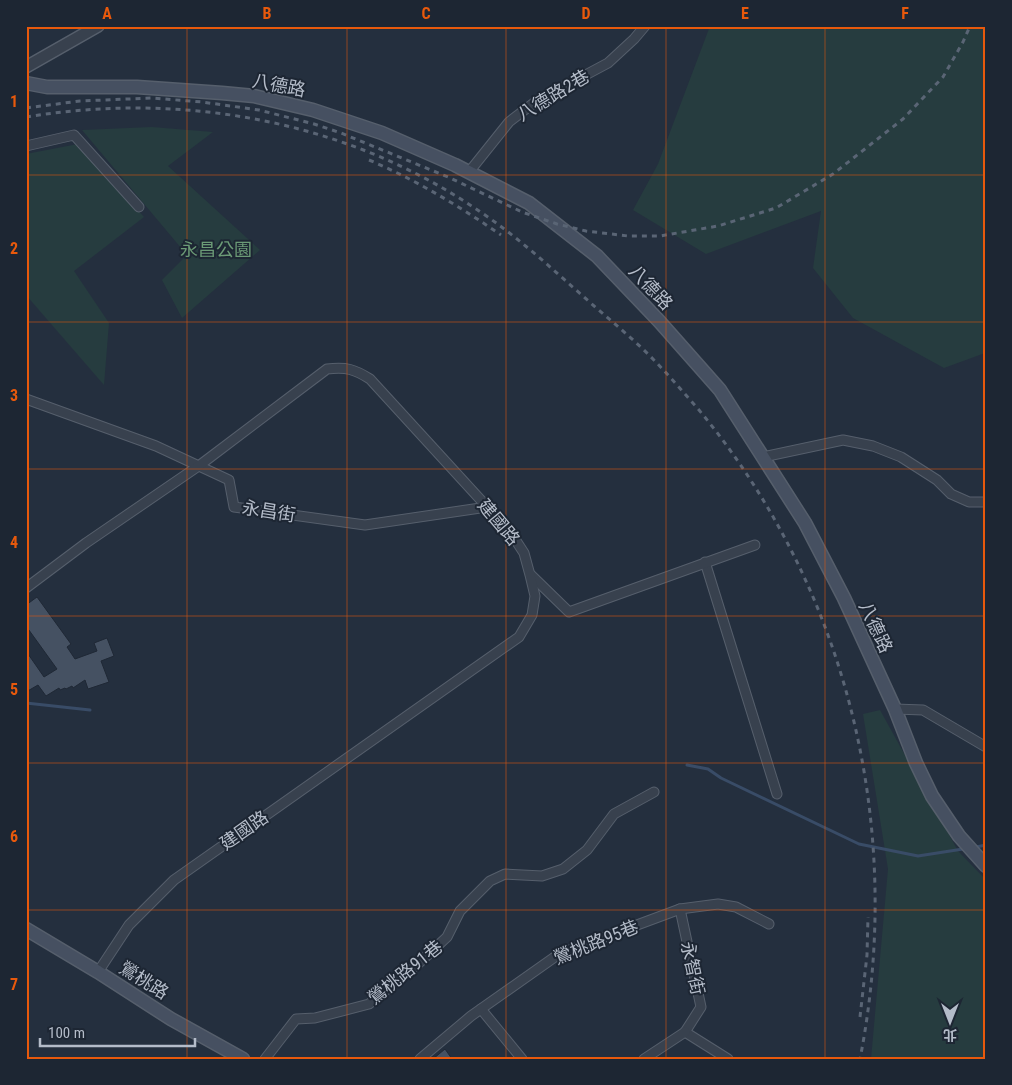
<svg xmlns="http://www.w3.org/2000/svg" width="1012" height="1085" font-family="'Roboto Condensed','Noto Sans TC',sans-serif">
<style>
.green{fill:#263c3f}
.lines{fill:none;stroke-linecap:round;stroke-linejoin:round}
.stream{stroke:#394c67;stroke-width:3}
.building{fill:#455162;stroke:#1f2835}
.minor-casing{stroke:#565f6c;stroke-width:11}
.tertiary-casing{stroke:#565f6c;stroke-width:14}
.secondary-casing{stroke:#565f6c;stroke-width:15}
.minor{stroke:#38414e;stroke-width:9}
.tertiary{stroke:#38414e;stroke-width:11}
.secondary{stroke:#465061;stroke-width:12}
.rail{stroke:#5a6575;stroke-width:3;stroke-dasharray:5 5;stroke-linecap:butt}
.grid{fill:none;stroke:#e8590c;stroke-width:1;stroke-opacity:0.55}
.labels{text-anchor:middle;dominant-baseline:central;stroke-width:4;stroke-linejoin:round;paint-order:stroke}
.street-label{font-size:18px;fill:#b4bcc9;stroke:#1d2633}
.park-label{font-size:18px;fill:#6b9a76;stroke:#1d2633}
.neatline{fill:none;stroke:#e8590c;stroke-width:2}
.grid-label{font-size:16px;text-anchor:middle;font-weight:bold;fill:#e8590c}
</style>
<rect width="100%" height="100%" fill="#242f3e"/>
<g class="green">
<polygon points="710,26 986,26 985,353 944,368 853,318 813,268 821,211 706,254 633,210 658,164"/>
<polygon points="152,127 213,132 168,166 260,250 182,318 162,280 187,255 82,130"/>
<polygon points="78,144 144,217 74,271 109,323 104,385 26,295 26,154"/>
<polygon points="880,710 958,851 986,880 986,1059 871,1059 888,869 863,714"/>
</g>
<g class="lines">
<g class="stream">
<polyline points="26,703 90,710"/>
<polyline points="687,765 708,769 721,778 859,844 918,856 963,849"/>
<polyline points="976,847 986,845"/>
</g>
</g>
<g class="building">
<polygon points="37,597 71,644 67,647 75,659 97,651 94,643 107,638 114,656 101,661 109,682 88,689 85,680 73,688 72,686 66,689 65,688 60,690 59,688 46,696 38,685 26,692 26,651 44,677 57,669 26,626 26,605"/>
<polygon points="445,1049 452,1059 433,1059"/>
</g>
<g class="lines">
<defs>
<g id="minor">
<polyline points="26,146 74,135 139,207"/>
<polyline points="469,172 509,122 535,102 608,63 634,39 645,26"/>
<polyline points="26,399 156,446 229,480 234,507 365,525 487,507"/>
<polyline points="763,457 843,440 873,446 901,457 937,480 951,494 969,502 986,502"/>
<polyline points="705,562 777,794"/>
<polyline points="531,575 569,612 755,545"/>
<path d="M 26,588 L 86,543 L 200,465 L 327,369 C 347,367 354,369 370,379 L 511,533 L 524,553 L 530,575 L 535,596 L 532,615 L 519,637 L 174,880 L 129,925 L 98,972"/>
<polyline points="895,709 923,710 986,747"/>
<polyline points="680,909 701,1007 685,1032 728,1059"/>
<polyline points="481,1009 522,1059"/>
<polyline points="265,1059 296,1019 315,1018 369,1004 419,963 447,937 460,911 490,881 505,874 542,876 563,869 587,850 614,814 654,792"/>
<polyline points="420,1059 471,1016 559,954 680,909 718,904 736,907 769,924"/>
<polyline points="644,1059 685,1032"/>
</g>
<polyline id="tertiary" points="26,67 98,26"/>
<g id="secondary">
<polyline points="26,83 47,87 137,87 222,93 254,96 313,110 382,133 455,165 529,203 597,256 659,321 720,390 805,523 844,598 895,709 916,763 932,796 959,836 986,866"/>
<polyline points="26,929 98,972 171,1019 243,1059"/>
</g>
</defs>
<use href="#minor" class="minor-casing"/>
<use href="#tertiary" class="tertiary-casing"/>
<use href="#secondary" class="secondary-casing"/>
<use href="#minor" class="minor"/>
<use href="#tertiary" class="tertiary"/>
<use href="#secondary" class="secondary"/>
<g class="rail">
<polyline points="26,108 80,101 152,98 202,102 259,110 314,124 341,133 448,177 522,212 557,224 586,231 628,236 660,236 718,226 776,208 833,174 903,119 943,77 963,42 970,26"/>
<path d="M 26,117 C 185,91 349,121 482,213 C 519,238 551,268 584,297 C 606,317 629,335 650,356 C 667,373 683,392 699,410 C 849,591 905,829 860,1059"/>
<path d="M 369,160 C 416,180 459,206 501,235"/>
<polyline points="860,1017 867,955 868,917"/>
</g>
</g>
<path class="grid" d="M 187,26 L 187,1059M 347,26 L 347,1059M 506,26 L 506,1059M 666,26 L 666,1059M 825,26 L 825,1059M 26,175 L 986,175M 26,322 L 986,322M 26,469 L 986,469M 26,616 L 986,616M 26,763 L 986,763M 26,910 L 986,910"/>
<g class="labels">
<g class="street-label">
<text transform="translate(279 85) rotate(11)">八德路</text>
<text transform="translate(553 95) rotate(-31)">八德路2巷</text>
<text transform="translate(651 287) rotate(47)">八德路</text>
<text transform="translate(269 511) rotate(9)">永昌街</text>
<text transform="translate(499 522) rotate(50)">建國路</text>
<text transform="translate(876 627) rotate(65)">八德路</text>
<text transform="translate(244 830) rotate(-35)">建國路</text>
<text transform="translate(596 942) rotate(-22)">鶯桃路95巷</text>
<text transform="translate(693 968) rotate(78)">永智街</text>
<text transform="translate(405 972) rotate(-39)">鶯桃路91巷</text>
<text transform="translate(144 980) rotate(32)">鶯桃路</text>
</g>
<g class="park-label">
<text x="216" y="249">永昌公園</text>
</g>
</g>
<rect width="1012" height="1085" fill="none" stroke="#1d2633" stroke-width="55"/>
<g transform="translate(950 1022) rotate(180)" stroke="#1d2633" stroke-width="4" paint-order="stroke">
<path d="M0-4L9 19L0 12L-9 19Z" fill="#b4bcc9"/>
<text y="-8" font-size="14" font-weight="bold" text-anchor="middle" fill="#b4bcc9">北</text>
</g>
<path d="M40 1038v8h155v-8" fill="none" stroke="#b4bcc9" stroke-width="2.5"/>
<text x="48" y="1038" font-size="15" fill="#b4bcc9" stroke="#1d2633" stroke-width="4" paint-order="stroke">100 m</text>
<rect x="28" y="28" width="956" height="1030" class="neatline"/>
<g class="grid-label">
<text x="107" y="19">A</text>
<text x="267" y="19">B</text>
<text x="426" y="19">C</text>
<text x="586" y="19">D</text>
<text x="745" y="19">E</text>
<text x="905" y="19">F</text>
<text x="14" y="107">1</text>
<text x="14" y="254">2</text>
<text x="14" y="401">3</text>
<text x="14" y="548">4</text>
<text x="14" y="695">5</text>
<text x="14" y="842">6</text>
<text x="14" y="990">7</text>
</g>
</svg>
